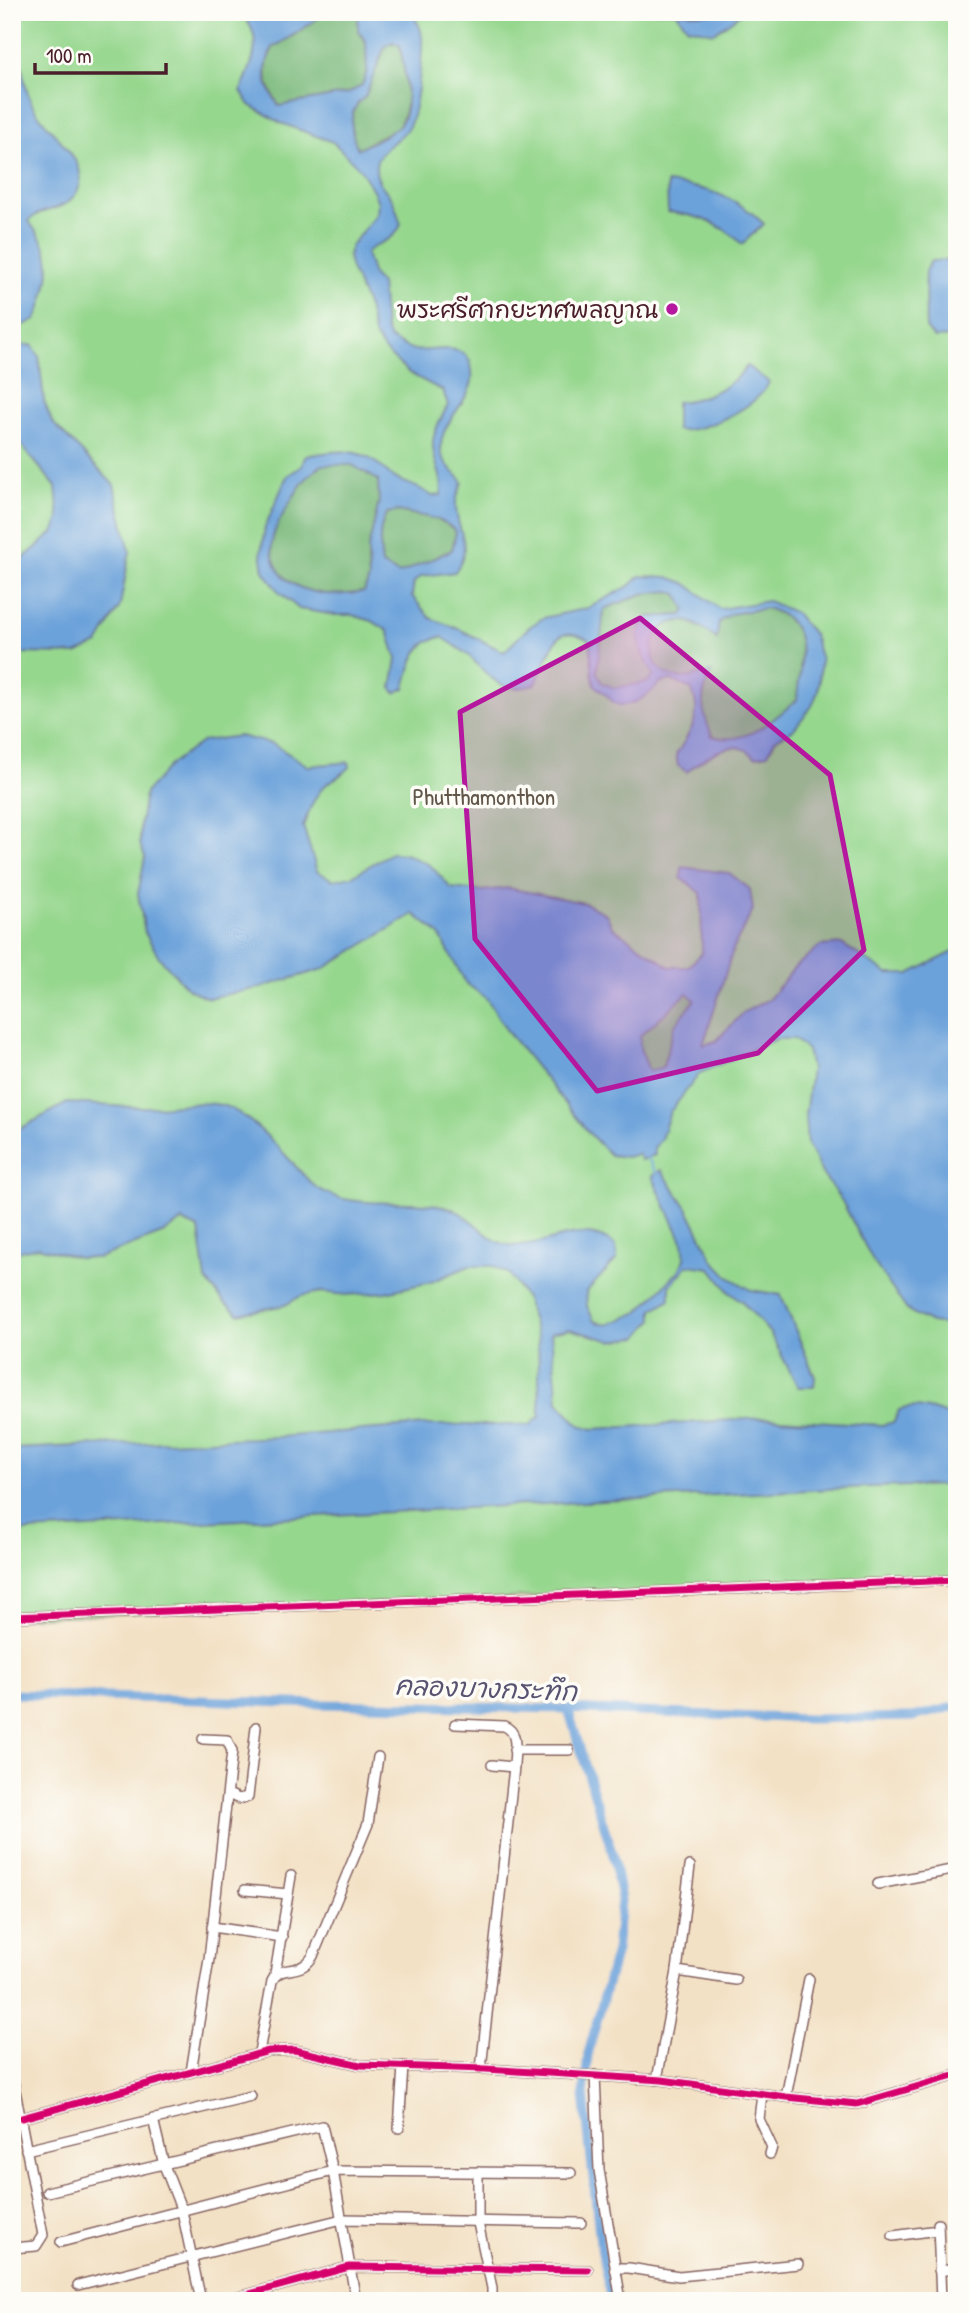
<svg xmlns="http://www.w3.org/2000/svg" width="969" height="2313" font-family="'Patrick Hand','Playpen Sans Thai',sans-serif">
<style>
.green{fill:#96d78e;stroke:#707b5c;stroke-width:2}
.forest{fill:#78b879;stroke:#616c52;stroke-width:2}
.water{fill:#6ca2da;stroke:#5b6082;stroke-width:2;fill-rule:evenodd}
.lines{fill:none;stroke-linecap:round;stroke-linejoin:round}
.stream{stroke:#6ca2da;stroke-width:2.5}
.canal{stroke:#6ca2da;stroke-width:9}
.minor-casing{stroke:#856361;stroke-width:12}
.minor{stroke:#fff;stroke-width:9}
.cycleway-casing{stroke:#fdfcf7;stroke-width:11}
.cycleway{stroke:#d6006c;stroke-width:7}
.marked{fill:#b5179e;fill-opacity:0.2;stroke:#b5179e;stroke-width:5;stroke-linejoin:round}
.poi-dot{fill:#b5179e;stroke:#fdfcf7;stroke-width:2.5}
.labels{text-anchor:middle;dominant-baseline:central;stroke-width:7;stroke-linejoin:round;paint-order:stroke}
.poi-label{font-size:24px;fill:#4a1f2b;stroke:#fdfcf7;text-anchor:end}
.park-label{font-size:24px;fill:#615649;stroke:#fdfcf7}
.water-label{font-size:26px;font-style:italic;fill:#585371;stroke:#fdfcf7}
</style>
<rect width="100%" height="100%" fill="#fdfcf7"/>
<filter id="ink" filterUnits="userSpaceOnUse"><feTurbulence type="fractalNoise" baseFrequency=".0143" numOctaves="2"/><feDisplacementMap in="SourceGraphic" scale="14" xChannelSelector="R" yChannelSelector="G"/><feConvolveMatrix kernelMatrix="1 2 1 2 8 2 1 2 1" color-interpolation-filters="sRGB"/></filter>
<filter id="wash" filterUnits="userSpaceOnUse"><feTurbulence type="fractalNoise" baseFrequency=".00686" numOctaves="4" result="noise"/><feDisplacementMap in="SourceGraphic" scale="28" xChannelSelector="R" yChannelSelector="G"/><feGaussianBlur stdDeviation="1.57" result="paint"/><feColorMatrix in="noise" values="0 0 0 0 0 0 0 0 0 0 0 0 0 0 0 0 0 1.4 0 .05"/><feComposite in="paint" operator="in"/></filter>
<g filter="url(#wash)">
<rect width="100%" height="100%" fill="#f3e1c5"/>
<polygon class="green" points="12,12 957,12 957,1580 12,1618"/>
<g class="forest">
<path d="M 328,12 L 358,12 L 358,30 L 366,41 L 367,71 L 362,85 L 349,93 L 279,106 C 266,84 261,71 273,47 C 293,38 309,23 328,12 Z"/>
<path d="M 392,42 L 400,45 C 404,73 414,101 398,127 L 358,149 C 350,133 347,108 365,97 L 385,46 Z"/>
<path d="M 321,465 L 352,465 L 378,480 L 379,502 L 368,549 L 369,579 L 364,592 C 330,598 278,595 272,551 C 270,536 280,519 288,506 C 299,487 303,479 321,465 Z"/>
<path d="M 399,511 C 419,517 441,515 456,532 L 452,550 L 399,574 L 382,565 C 380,546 377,530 387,513 Z"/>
<polygon points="669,591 677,594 687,610 682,615 647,617 641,653 655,674 648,682 615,688 602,683 597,672 604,609 642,594"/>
<path d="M 766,608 C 813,622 800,662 797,700 C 773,720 745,747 712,736 C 701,710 699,699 711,673 C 700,675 688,679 678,678 C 638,675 649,611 687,621 C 698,624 707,632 716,638 L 719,622 L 730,614 Z"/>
<polygon points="687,993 695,1000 675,1025 662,1068 649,1071 640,1048 640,1036"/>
</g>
<g class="water">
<path d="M 12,12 L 17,12 C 18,40 21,76 31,102 C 42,130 100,164 74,196 C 61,213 40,207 29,221 C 34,230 43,239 46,250 C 54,271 44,300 36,320 L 21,326 L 12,326 Z"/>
<path d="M 238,12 L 328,12 C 309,23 292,38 273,47 C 261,71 265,85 279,106 L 349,93 L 362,85 L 367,71 L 366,42 L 358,30 L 358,12 L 410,12 C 416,19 421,26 422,36 C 423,53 417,111 409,126 C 401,141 377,148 376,166 C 375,182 385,188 392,199 C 396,206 398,217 401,224 C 393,243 379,240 366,253 L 373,276 L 381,284 L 385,328 L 390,339 C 398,343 407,348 415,350 C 428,353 446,344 463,353 C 473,358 474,379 470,388 C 462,409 439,426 441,451 C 442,462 456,474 463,482 C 461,488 456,497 456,503 C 455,532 475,543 455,572 L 422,576 L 414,582 L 412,596 L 430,618 L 461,630 L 504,652 L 528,628 L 543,618 L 588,608 L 631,585 L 640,576 L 668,577 L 685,583 L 720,609 L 768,601 L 794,612 L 813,634 L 821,660 L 818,691 L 812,706 L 794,729 L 775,740 L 768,754 L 755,757 C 752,755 749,751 746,750 C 729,740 700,760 687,772 L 678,766 L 676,755 C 690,732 704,715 691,689 L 671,680 L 660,683 C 652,693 631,709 616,704 C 612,702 607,695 603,692 C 601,690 597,688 595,685 C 590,675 593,653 589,640 C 581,636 571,631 562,635 C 553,639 541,673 536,684 C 502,697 491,677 469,656 C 461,649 451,643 442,637 C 415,641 411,664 405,688 L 395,693 L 392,688 L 397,659 L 388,631 L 372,621 L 352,615 L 335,615 L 299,609 L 279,592 L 264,571 L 261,552 L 265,527 L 287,476 L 302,466 L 305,456 C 330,452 353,446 375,462 C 383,467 389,475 397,479 C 410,485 421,487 432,496 L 441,495 C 445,477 431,460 433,441 C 434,429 443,415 448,405 L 443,391 L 409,373 L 385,351 L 374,335 L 368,307 L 351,269 L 348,257 L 351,246 L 377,213 L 378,203 L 374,192 L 361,170 L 333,142 L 281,123 L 250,105 L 241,91 C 252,63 267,35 238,12 ZM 392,42 L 400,45 C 403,66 416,113 396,128 C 385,137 370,143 358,149 C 350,133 347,108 365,97 L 385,46 ZM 322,465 L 352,465 L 378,480 L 379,502 L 368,549 L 369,579 L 364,592 C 330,598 278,595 272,551 C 270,535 280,519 288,506 C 299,487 303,479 322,465 ZM 399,511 C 419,517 442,515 456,532 L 452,550 L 399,574 L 382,565 C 380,547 377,529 387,513 ZM 669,591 L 677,594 L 686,610 L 682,615 L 647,617 C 631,638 643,655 654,675 L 648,682 L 615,688 L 602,683 L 597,672 L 604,609 L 642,594 ZM 766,608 C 813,621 800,662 797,700 C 773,720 745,747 712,736 C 701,710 699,698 711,672 C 700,675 685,680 674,677 C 640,668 649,619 684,621 C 695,621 707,632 717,639 L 719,622 L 731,614 Z"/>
<polygon points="676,12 697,14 743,12 714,33 687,27"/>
<path d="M 667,183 C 705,187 736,196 764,224 L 742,244 C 721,223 698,215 668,212 Z"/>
<polygon points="957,260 957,337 934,338 926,328 925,271 931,261"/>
<polygon points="32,345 39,356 44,401 52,422 114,485 130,551 120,606 98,644 76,654 12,653 12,568 53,533 59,518 56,487 12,434 12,346"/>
<path d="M 747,366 L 769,382 C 760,406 701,434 676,430 L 676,402 C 702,400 732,388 747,366 Z"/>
<path d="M 239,736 L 273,744 L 308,766 L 349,762 L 350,767 C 342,776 337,776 328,783 C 314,794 310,810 303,826 L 317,871 L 333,880 L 352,876 L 391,853 L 405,854 L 430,865 L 451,888 L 481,891 L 508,888 L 585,903 L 606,914 L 612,927 L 670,967 L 688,967 L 702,953 L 701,893 L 681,878 L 682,867 L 729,873 L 750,889 L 753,910 L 734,947 L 703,1045 L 716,1041 L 744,1012 L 769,999 L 795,967 L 820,946 L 842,944 L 888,974 L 909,974 L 957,950 L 957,1326 L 931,1323 L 907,1310 L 873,1261 L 842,1201 L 823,1175 L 807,1144 L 805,1116 L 811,1069 L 807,1050 L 794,1039 L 776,1039 L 700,1073 L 670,1112 L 661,1139 L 654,1148 L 655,1155 L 641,1160 L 638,1154 L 627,1157 L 610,1155 L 589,1133 L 507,1031 L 487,999 L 466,983 L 439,934 L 414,914 L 323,969 L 259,988 L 208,998 L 188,989 L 159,957 L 145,933 L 138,894 L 145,857 L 140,844 L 140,826 L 145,793 L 171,764 L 203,741 ZM 687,993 L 695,1000 L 675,1025 L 663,1067 L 649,1071 L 640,1048 L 640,1036 Z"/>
<path d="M 67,1103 C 95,1104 124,1108 152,1107 C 175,1107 199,1100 221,1105 C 247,1111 280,1149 298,1169 C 304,1175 310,1183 317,1188 C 353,1211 402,1198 442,1206 C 470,1211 484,1239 504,1244 C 542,1254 579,1215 616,1246 L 617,1259 L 586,1292 L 587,1306 L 594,1321 L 607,1325 L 639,1312 L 678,1272 L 685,1259 L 683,1243 L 652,1176 L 661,1170 L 688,1209 L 713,1260 L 729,1277 L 751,1290 L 781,1295 L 815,1377 L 814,1387 L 798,1387 L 770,1333 L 742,1301 L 729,1292 L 711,1268 L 688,1265 L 670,1286 L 670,1299 L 653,1310 L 653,1320 L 638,1337 L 612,1341 L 569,1329 L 551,1333 L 558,1402 L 579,1425 L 593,1429 L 762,1418 L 882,1425 L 894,1422 L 899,1410 C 921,1403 936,1411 957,1419 L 957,1485 L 869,1487 L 12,1532 L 12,1449 L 277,1437 L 425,1425 L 530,1425 L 540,1416 L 538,1339 L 526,1299 L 509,1274 L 493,1266 L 469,1266 L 431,1282 L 386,1292 L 346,1295 L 321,1292 L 301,1296 L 285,1305 L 239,1314 L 225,1303 L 206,1280 L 199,1229 L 182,1221 L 162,1234 L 98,1258 L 79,1258 L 38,1247 L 12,1253 L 12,1133 Z"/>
</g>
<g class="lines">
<polyline class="stream" points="647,1157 656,1173"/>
<g class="canal">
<polyline points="12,1694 321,1704 568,1709 809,1719 913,1717 957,1706"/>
<polyline points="568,1709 613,1855 621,1900 616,1951 588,2054 584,2094 600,2242 611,2301"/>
</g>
</g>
</g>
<g filter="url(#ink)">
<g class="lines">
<defs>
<g id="minor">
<polyline points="12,1617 957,1580"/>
<path d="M 455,1724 L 504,1726 C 520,1732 514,1752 514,1767 L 481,2069"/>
<polyline points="514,1750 569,1750"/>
<polyline points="492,1765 514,1767"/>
<polyline points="228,1794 239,1799 248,1797 256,1727"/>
<polyline points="878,1884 957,1869"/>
<polyline points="245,1890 288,1894"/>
<polyline points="212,1927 282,1937"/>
<polyline points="677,1971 736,1980"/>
<polyline points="275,1974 291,1876"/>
<path d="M 259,2052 L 272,1981 C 282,1962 299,1978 313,1956 L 368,1824 L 378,1757"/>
<polyline points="191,2072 209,1959 232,1751 227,1740 203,1739"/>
<polyline points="12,2075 43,2235 36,2246 12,2248"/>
<polyline points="595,2075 599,2170 621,2301"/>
<polyline points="657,2080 677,1971 690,1866"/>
<polyline points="762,2094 759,2119 772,2147 770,2154"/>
<polyline points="786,2097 809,1979"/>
<polyline points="22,2118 269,2051 295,2050 360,2065 485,2069 662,2080 786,2097 857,2104 957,2075"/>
<polyline points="153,2119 164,2165 182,2211 201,2301"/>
<polyline points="399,2128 403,2066"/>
<polyline points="26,2150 251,2096"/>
<polyline points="478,2172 478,2223 492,2288 492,2301"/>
<polyline points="47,2192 322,2126 333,2171 356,2301"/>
<polyline points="938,2224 941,2301"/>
<polyline points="893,2236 938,2230"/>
<polyline points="61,2242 333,2171 571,2173"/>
<polyline points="615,2268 629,2268 679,2276 798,2264"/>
<polyline points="939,2270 957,2270"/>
<polyline points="78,2285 342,2219 581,2223"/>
<polyline points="224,2301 349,2267 588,2270"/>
</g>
</defs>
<use href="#minor" class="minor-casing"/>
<use href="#minor" class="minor"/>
<defs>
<g id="cycleway">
<polyline points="12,1617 957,1580"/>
<polyline points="22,2118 269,2051 295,2050 360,2065 485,2069 662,2080 786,2097 857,2104 957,2075"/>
<polyline points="224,2301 349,2267 588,2270"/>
</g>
</defs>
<use href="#cycleway" class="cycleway-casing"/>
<use href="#cycleway" class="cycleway"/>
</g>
</g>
<path class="marked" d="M 640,618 L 830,775 L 864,950 L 758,1053 L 597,1091 L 475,939 L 460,712 Z"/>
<circle class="poi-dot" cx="672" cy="309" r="7"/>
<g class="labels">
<g class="poi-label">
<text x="658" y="309">พระศรีศากยะทศพลญาณ</text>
</g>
<g class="park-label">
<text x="484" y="796">Phutthamonthon</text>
</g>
<g class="water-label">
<text transform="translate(486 1688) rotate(2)">คลองบางกระทึก</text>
</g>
</g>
<rect width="969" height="2313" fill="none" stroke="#fdfcf7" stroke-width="42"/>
<path d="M35 63v10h131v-10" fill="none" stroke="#4a1f2b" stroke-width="3.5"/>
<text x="46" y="63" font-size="21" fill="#4a1f2b" stroke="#fdfcf7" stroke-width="5" paint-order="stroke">100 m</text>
</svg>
